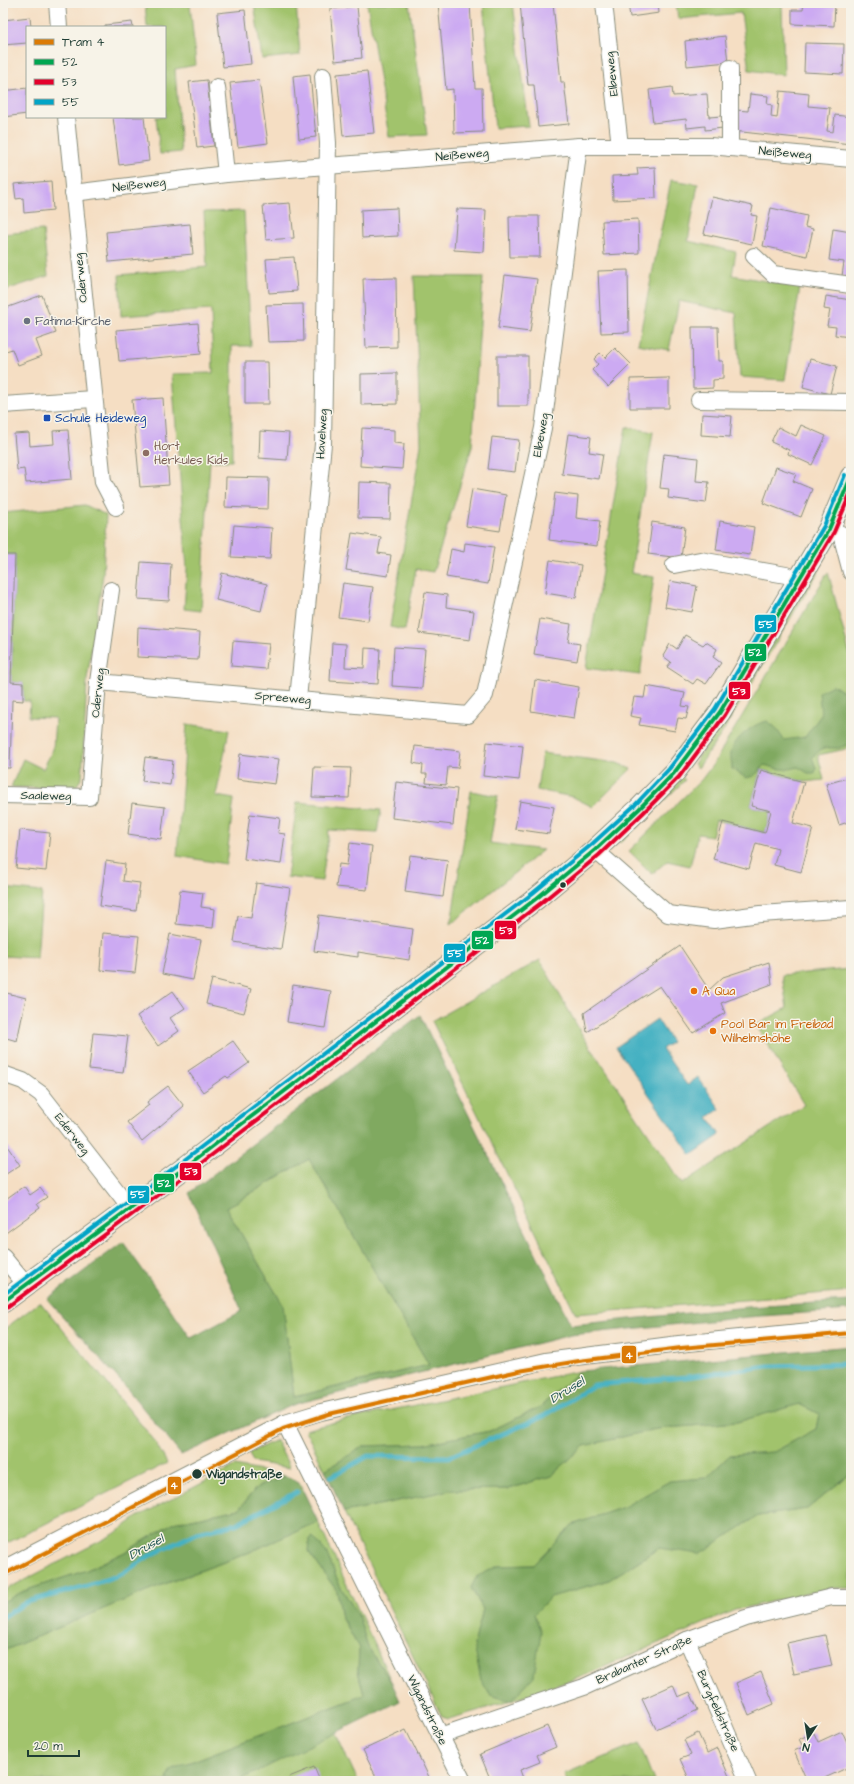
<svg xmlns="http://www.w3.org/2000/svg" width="854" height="1784" font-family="'Architects Daughter',sans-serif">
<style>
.green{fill:#a1c36c;stroke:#608050}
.forest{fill:#80a960;stroke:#50734a;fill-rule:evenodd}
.water{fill:#45b1c2;stroke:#32777b}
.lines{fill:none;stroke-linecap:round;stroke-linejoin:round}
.stream{stroke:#45b1c2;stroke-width:5}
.building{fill:#ccaaf2}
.minor-casing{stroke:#8a8e7c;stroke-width:18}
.major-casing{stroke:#8a8e7c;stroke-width:23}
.minor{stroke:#fff;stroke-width:16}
.major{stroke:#fff;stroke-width:21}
.bus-1-casing{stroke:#f7f3e8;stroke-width:7}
.bus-2-casing{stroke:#f7f3e8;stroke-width:7}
.bus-3-casing{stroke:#f7f3e8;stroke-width:7}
.bus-1{stroke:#00a651;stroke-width:4}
.bus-2{stroke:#e4002b;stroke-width:4}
.bus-3{stroke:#02a4c6;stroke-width:4}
.tram-1-casing{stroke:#f7f3e8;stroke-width:7}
.tram-1{stroke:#db7a05;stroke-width:4}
.worship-dot{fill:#6b7280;stroke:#f7f3e8;stroke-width:1.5}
.transit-dot{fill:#1a4fb4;stroke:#f7f3e8;stroke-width:1.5}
.education-dot{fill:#8d6e63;stroke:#f7f3e8;stroke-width:1.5}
.bus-dot{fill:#1f3d34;stroke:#f7f3e8;stroke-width:1.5}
.food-dot{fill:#e8710a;stroke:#f7f3e8;stroke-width:1.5}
.labels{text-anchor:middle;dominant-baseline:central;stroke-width:3;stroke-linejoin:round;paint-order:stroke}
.street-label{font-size:12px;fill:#1f3d34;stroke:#f7f3e8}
.worship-label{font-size:12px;fill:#5b616d;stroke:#f7f3e8;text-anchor:start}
.transit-label{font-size:12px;fill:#164399;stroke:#f7f3e8;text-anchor:start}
.education-label{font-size:12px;fill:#785e54;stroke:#f7f3e8;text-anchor:start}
.food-label{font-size:12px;fill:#c56008;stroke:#f7f3e8;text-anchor:start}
.stop-label{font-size:12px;font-weight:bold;fill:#1f3d34;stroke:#f7f3e8;text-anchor:start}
.water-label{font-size:13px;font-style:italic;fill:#285a58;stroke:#f7f3e8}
.line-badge{stroke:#f7f3e8;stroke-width:1.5}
.badge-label{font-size:11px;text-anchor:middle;font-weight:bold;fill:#fff}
</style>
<rect width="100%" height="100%" fill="#f7f3e8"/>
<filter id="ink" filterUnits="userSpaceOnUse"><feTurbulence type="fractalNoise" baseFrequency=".025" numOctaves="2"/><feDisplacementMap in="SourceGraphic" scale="8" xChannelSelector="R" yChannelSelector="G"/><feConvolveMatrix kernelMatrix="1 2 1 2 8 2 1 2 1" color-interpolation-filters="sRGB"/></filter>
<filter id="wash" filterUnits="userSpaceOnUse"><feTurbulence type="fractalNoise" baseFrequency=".012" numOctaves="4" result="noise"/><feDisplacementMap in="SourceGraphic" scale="16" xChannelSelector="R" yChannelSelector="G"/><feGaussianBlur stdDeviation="0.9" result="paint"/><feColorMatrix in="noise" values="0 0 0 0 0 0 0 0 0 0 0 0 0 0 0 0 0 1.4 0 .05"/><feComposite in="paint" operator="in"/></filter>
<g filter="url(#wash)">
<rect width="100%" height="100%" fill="#f5dec3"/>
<g class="green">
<polygon points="145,3 190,3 196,65 175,69 181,152 160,154 156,117 165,117 165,27 147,27"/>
<polygon points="254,3 296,3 300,55 262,59"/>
<polygon points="367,3 409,3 427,135 389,137"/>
<polygon points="483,3 513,3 529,126 495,128"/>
<polygon points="676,3 782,3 784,75 749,70 741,13 678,19"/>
<polygon points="671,180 698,184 688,241 736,252 732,275 800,287 785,380 740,377 736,313 679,301 669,350 638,344"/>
<polygon points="244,211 251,346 232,346 232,461 210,461 201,611 184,609 187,569 172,374 213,373 211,310 121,316 119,275 207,267 204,212"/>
<polygon points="43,230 48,276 3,291 3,234"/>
<polygon points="414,276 483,277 472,447 433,572 416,569 405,630 390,627 421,445"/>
<polygon points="626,427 653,432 631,573 654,577 640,675 586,668"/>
<polygon points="85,505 106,515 103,575 87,679 82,778 74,789 11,787 23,759 43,769 53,749 55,718 29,717 30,701 23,701 23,683 11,682 15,555 3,555 3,513"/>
<polygon points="818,568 820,569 722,733 698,768 694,764"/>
<polygon points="828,572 851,659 851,748 818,755 824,780 804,782 761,770 751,806 771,811 765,833 716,820 712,836 698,834 690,866 667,861 652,874 629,851 702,779 714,763"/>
<polygon points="187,724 229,730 216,796 234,799 226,864 177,856"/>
<polygon points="542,753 617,763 631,769 593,807 573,797 537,790"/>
<polygon points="682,777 685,780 621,843 618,839"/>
<polygon points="471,791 498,796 490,843 543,850 451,924"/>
<polygon points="297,802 381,810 377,833 329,830 322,881 287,877"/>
<polygon points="3,888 42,892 37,958 3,956"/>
<polygon points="540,960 583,1036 682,1184 804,1105 756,1025 787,1008 782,975 851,969 851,1291 576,1314 432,1021"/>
<polygon points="309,1159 429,1365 294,1397 283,1305 226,1208"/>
<polygon points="40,1302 154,1440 167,1463 3,1545 3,1330"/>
<polygon points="580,1371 540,1407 490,1431 423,1444 364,1446 325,1470 305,1430 343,1420"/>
<polygon points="799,1404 819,1414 816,1429 774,1452 730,1455 706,1478 670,1481 624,1507 572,1525 534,1565 498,1566 471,1588 483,1609 474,1645 541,1632 534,1614 550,1597 609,1580 659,1548 699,1553 758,1516 807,1509 851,1473 851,1588 831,1588 735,1610 581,1677 511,1701 449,1719 442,1717 344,1512 451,1490 508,1489 551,1476 584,1446 656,1429 737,1422"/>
<polygon points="276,1440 290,1468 253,1462 249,1453"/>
<polygon points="235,1466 286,1476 257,1487 239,1509 173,1523 127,1551 87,1570 24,1591 3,1602 3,1591 114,1534 137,1517"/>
<polygon points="318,1522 392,1683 368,1647 358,1615 340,1586 326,1552 308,1551 337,1591 342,1618 359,1648 358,1671 364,1695 170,1770 167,1781 3,1781 3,1651 151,1589 243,1555"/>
<polygon points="335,1732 358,1781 238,1781"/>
<polygon points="639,1743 654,1781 567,1781 564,1774"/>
</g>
<g class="forest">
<path d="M 833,685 L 844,692 L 844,704 L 851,720 L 851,743 L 839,748 L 823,748 L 812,757 L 816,768 L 815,773 L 808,773 L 798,767 C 786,771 776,769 765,765 L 754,776 L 746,778 L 732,769 C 732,764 730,757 731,752 C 735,738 753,724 767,721 L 775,727 L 784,740 L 805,737 L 821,715 L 819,692 Z"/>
<path d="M 420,1015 L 571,1325 L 747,1307 L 851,1301 L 851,1310 L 748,1317 L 571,1335 L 295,1404 L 181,1455 L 124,1385 L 47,1299 L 123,1242 L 191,1338 L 242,1311 L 189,1193 ZM 309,1159 L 429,1365 L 294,1397 L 283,1305 L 226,1208 Z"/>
<polygon points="851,1346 851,1473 807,1509 758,1516 699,1554 659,1548 609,1580 551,1597 534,1614 541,1632 534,1676 511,1701 490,1695 481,1680 474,1645 483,1609 471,1588 476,1577 498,1566 534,1565 572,1525 624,1507 670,1481 706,1478 730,1455 774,1452 816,1429 819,1414 799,1404 737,1422 656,1429 584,1446 551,1476 508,1489 451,1490 344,1512 325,1470 364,1446 423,1444 490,1431 540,1407 580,1371"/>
<polygon points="286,1476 299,1482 318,1522 243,1555 151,1589 3,1651 3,1602 24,1591 87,1570 127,1551 173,1523 239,1509 257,1487"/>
<polygon points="313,1537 326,1552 340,1586 358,1615 368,1647 392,1683 400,1701 238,1781 167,1781 170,1770 364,1695 358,1671 359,1648 342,1618 337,1591 308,1551 309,1539"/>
</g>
<polygon class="water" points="657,1019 672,1042 662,1049 687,1085 698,1077 720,1109 708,1117 720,1135 691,1155 616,1047"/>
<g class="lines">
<g class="stream">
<polyline points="331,1477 368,1456 449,1457 544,1416 594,1385 686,1377 768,1366 851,1364"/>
<polyline points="3,1617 27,1602 87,1586 122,1574 149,1556 197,1533 236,1524 297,1492"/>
</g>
</g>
<g id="blocks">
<g class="building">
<polygon points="438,3 470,3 475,88 482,88 483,132 454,133 453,89 446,90"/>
<polygon points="520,3 553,3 561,82 564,82 569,124 538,127 534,85 528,85"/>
<polygon points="628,3 658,3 659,13 630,17"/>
<polygon points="804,3 835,3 834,26 792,24 792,10 803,10"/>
<polygon points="357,6 362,58 335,61 330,9"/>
<polygon points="245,10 251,64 223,67 217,13"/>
<polygon points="30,17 31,27 27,27 27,43 3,45 3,20"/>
<polygon points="132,22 133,27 105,27 105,25"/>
<polygon points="725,36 728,62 687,66 685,41"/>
<polygon points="805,43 844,44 843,74 804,72"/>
<polygon points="367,71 374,133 343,136 337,74"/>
<polygon points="310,74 316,137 299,139 293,76"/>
<polygon points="207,80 214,146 197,148 189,82"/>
<polygon points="259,80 268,143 238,147 230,83"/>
<polygon points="672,87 673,96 707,94 709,117 722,116 723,128 705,130 705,126 687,128 686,119 653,123 649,90"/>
<polygon points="27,88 27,114 3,117 3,91"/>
<polygon points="780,91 809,94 808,106 830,108 827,131 833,132 835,115 851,117 851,144 733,131 736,110 748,111 750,94 768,96 767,104 772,105 771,117 777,118"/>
<polygon points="113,117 144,117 149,161 119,165"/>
<polygon points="655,167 656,198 613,200 612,176 638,175 637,168"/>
<polygon points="51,181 53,210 24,213 23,198 16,199 14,184"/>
<polygon points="712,197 753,206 751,215 757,216 752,244 704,234"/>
<polygon points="290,203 294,238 266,240 263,205"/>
<polygon points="397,208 398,236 362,238 361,210"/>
<polygon points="771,208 807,216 805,227 813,229 807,256 763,246"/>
<polygon points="457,209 486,210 484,252 454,250"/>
<polygon points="509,216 539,216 540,257 510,257"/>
<polygon points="638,219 639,253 604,255 602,221"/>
<polygon points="190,224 193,254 109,262 106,232"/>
<polygon points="833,229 851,232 851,278 842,276 844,262 829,260"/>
<polygon points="294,257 297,291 269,293 266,259"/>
<polygon points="628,270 629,332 601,333 598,271"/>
<polygon points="505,275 537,279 530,332 498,328"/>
<polygon points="396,278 397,347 366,348 363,279"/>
<polygon points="42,295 56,333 36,340 42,356 18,365 12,349 3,352 3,309"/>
<polygon points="826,296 851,300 849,337 835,335 836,327 827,326 830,310 824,309"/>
<polygon points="303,304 304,341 268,342 266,305"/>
<polygon points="198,323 201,354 119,361 116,330"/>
<polygon points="692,327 718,327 719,361 723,361 723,379 713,380 713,388 693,389"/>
<polygon points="615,348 631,364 608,387 592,370 598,364 594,359 600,353 605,358"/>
<rect x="497" y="356" width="31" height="50"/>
<polygon points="810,359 837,366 830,394 803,387"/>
<polygon points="245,362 268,362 269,404 245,404"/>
<polygon points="397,373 397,404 361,405 361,374"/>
<polygon points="669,378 669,408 630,408 630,379"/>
<polygon points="163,398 169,485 140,487 132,400"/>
<polygon points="702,414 732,416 730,437 701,435"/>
<polygon points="801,425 826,436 812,465 788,454 789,450 771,442 778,427 796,436"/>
<polygon points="362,428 394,430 394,443 404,444 402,469 360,466"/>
<polygon points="68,430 72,479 26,483 24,469 17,470 14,434 29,433 30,446 54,444 53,431"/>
<polygon points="260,431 289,433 287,460 259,458"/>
<polygon points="568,434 591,437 589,452 603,454 599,479 562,474"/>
<polygon points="492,437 519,440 515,472 488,469"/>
<polygon points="664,454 698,458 696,481 709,482 706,503 668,498 669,489 660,488"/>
<polygon points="776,467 796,474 793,481 812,489 801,517 763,503"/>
<polygon points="226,477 269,478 268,509 225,507"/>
<polygon points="359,482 391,483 390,519 358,518"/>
<polygon points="472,489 506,495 500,531 466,526"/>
<polygon points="555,493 578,496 576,518 600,521 597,546 549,540"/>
<polygon points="720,521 754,527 750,555 716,550"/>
<polygon points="652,522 685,527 681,558 648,554"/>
<polygon points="234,525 272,528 270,559 231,557"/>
<polygon points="352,533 381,537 378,553 391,555 388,576 346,570"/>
<polygon points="465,543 494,547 488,584 446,577 451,549 464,552"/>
<polygon points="3,555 15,555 11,682 23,683 23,701 12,700 10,768 3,768"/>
<polygon points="550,560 581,565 576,598 545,593"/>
<polygon points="141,562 171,564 169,601 138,599"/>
<polygon points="222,573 267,584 261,611 216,600"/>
<polygon points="670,581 697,586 692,612 665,607"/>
<polygon points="343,583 373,587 368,621 338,617"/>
<polygon points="425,592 447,595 446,607 474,611 470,640 419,633"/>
<polygon points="540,619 571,624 568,642 580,644 577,661 534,654"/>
<polygon points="138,627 200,632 198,660 137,657"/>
<polygon points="685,635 703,645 706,642 717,649 713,657 721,663 706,684 697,679 693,684 667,667 671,662 663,656 670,644 677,649"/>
<polygon points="233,641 269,644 266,669 231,666"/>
<polygon points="332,643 346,644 345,667 364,668 365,648 380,649 378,684 330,681"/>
<polygon points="394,647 425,649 422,688 392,686"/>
<polygon points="535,680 579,687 574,718 531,711"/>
<polygon points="646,686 685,693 682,706 689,707 686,719 678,718 675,731 639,725 641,718 630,716 634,697 644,698"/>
<polygon points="487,742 523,746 519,780 483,776"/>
<polygon points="415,746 460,751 458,768 448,767 446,785 426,783 427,774 422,774 423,765 413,763"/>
<polygon points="240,754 279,759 275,784 237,779"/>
<polygon points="145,757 173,761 170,785 142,781"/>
<polygon points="314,767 351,768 349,798 312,797"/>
<polygon points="761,770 804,782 793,823 813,828 801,872 774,865 778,849 756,843 749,869 713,859 723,822 765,833 771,811 751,806"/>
<polygon points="851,777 851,821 839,825 826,784"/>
<polygon points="396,782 457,789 453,825 392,818"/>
<polygon points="520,801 554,807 549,834 515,829"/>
<polygon points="132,803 165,807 161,839 128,834"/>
<polygon points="250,814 280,818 278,833 285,834 281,864 244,859"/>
<polygon points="20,830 50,833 46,871 16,868"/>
<polygon points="350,843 372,846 367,890 336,887 339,864 347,865"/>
<polygon points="410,855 448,860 443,897 405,892"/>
<polygon points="106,861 125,864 123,881 140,883 136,911 100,906"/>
<polygon points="256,883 290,888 281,949 234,942 238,916 251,918"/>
<polygon points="180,890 203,893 201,907 215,909 213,928 176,924"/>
<polygon points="319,915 413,929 409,960 358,952 358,957 314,951"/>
<polygon points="103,933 139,936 135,973 100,970"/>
<polygon points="170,934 201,940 193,980 162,974"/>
<polygon points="680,946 709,990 723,977 769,962 772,984 721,1003 725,1013 693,1033 660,986 587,1032 584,1013"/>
<polygon points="212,979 251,989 244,1013 206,1004"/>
<polygon points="293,985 331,991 325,1028 287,1022"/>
<polygon points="173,991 185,1008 170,1018 179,1031 158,1046 137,1016"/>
<polygon points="3,992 26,998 17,1041 3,1037"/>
<polygon points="93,1033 128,1036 123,1073 89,1069"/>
<polygon points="233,1041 249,1063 228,1078 226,1076 203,1092 188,1071"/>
<polygon points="168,1086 184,1106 142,1141 127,1122 149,1105 147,1102"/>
<polygon points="3,1140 20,1165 3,1176"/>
<polygon points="24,1186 30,1195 40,1188 47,1197 37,1204 40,1208 3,1235 3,1201"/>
<polygon points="825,1635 832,1666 794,1674 787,1643"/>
<polygon points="761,1672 774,1704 749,1715 736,1683"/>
<polygon points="673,1685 678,1697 690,1692 698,1710 656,1729 642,1699"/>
<polygon points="547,1726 556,1747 537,1755 540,1762 520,1770 524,1781 491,1781 480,1754"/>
<polygon points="406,1730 429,1777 421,1781 378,1781 363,1750"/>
<polygon points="842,1731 851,1751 851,1766 818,1781 807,1781 794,1751 803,1747 799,1739 814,1733 818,1742"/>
<polygon points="698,1733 707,1753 717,1748 731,1781 690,1781 680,1759 691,1755 684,1740"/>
<polygon points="314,1767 320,1781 291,1781 289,1777"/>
</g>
</g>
</g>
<g filter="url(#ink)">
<use href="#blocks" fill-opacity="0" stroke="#8a8e7c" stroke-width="1"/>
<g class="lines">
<defs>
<g id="minor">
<polyline points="57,3 59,27"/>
<polyline points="604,3 620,146"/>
<polyline points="217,87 226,174"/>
<polyline points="66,117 103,482 116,507"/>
<polyline points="730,148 730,68"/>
<polyline points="73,193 226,174 579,146 710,146 851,159"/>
<polyline points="754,256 773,274 851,285"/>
<polyline points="699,400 851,402"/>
<polyline points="3,405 93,399"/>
<polyline points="829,529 841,534 851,572"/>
<polyline points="674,565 700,560 786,575 798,582"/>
<polyline points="98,682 468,715 485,695 543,428 579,146"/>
<polyline points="298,699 323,444 328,143 323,76"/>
<polyline points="3,795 89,797 98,682 111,590"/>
<polyline points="595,850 668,914 714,920 760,914 851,908"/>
<polyline points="3,1074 23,1081 41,1094 130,1208"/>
<polyline points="3,1257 26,1285"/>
<polyline points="285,1423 463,1781"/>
<polyline points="3,1569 285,1423 321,1412 546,1361 679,1344 820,1330 851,1328"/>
<polyline points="687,1640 748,1781"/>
<polyline points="440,1736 584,1687 687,1640 746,1618 832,1597 851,1597"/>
</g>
<polyline id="major" points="3,1302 183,1169 537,898 595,850 639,809 674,773 720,712 829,529 851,477"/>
</defs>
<use href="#minor" class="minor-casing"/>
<use href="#major" class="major-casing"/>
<use href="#minor" class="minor"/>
<use href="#major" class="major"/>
<defs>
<polyline id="bus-1" points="3,1302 183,1169 537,898 595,850 639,809 674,773 720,712 829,529 851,477"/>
<polyline id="bus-2" points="7,1307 187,1174 541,903 599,855 643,813 679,777 725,715 834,532 851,492"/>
<polyline id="bus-3" points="3,1295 179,1164 533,893 591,845 635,805 669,769 715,709 824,526 845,475"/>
</defs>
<use href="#bus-1" class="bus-1-casing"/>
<use href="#bus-2" class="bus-2-casing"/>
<use href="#bus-3" class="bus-3-casing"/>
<use href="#bus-1" class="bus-1"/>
<use href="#bus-2" class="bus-2"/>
<use href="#bus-3" class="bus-3"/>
<defs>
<polyline id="tram-1" points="3,1575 283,1429 329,1414 519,1371 579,1361 681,1348 851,1333"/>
</defs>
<use href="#tram-1" class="tram-1-casing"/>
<use href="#tram-1" class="tram-1"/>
</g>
</g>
<circle class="worship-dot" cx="27" cy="321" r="4"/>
<rect class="transit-dot" x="43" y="414" width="8" height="8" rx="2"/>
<circle class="education-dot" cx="146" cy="453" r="4"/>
<g class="bus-dot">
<circle cx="563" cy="885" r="3.5"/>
<circle cx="197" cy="1474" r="5.5"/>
</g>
<g class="food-dot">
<circle cx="694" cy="991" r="4"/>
<circle cx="713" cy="1031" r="4"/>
</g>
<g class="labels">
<g class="street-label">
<text transform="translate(612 74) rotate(-96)">Elbeweg</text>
<text transform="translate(785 153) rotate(5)">Neißeweg</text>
<text transform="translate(462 155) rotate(-5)">Neißeweg</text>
<text transform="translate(139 185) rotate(-7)">Neißeweg</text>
<text transform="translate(81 278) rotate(-96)">Oderweg</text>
<text transform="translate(322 434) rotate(-87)">Havelweg</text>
<text transform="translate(541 435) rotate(-80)">Elbeweg</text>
<text transform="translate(98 693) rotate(-84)">Oderweg</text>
<text transform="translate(283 698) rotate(5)">Spreeweg</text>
<text transform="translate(46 796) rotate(1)">Saaleweg</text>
<text transform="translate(72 1134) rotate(52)">Ederweg</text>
<text transform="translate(644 1660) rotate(-24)">Brabanter Straße</text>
<text transform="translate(427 1710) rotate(64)">Wigandstraße</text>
<text transform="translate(718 1711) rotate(66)">Burgfeldstraße</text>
</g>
<g class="worship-label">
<text x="35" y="321">Fatima-Kirche</text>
</g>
<g class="transit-label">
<text x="55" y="418">Schule Heideweg</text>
</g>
<g class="education-label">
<text x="154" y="446">Hort<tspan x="154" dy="14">Herkules Kids</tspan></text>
</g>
<g class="food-label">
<text x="702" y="991">A Qua</text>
<text x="721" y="1024">Pool Bar im Freibad<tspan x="721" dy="14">Wilhelmshöhe</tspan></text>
</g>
<g class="stop-label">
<text x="206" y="1474">Wigandstraße</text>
</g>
<g class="water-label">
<text transform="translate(567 1390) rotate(-32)">Drusel</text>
<text transform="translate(146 1547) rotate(-29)">Drusel</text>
</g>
</g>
<g class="line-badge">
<rect x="754" y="614" width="23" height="19" rx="4" fill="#02a4c6"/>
<rect x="744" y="643" width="23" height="19" rx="4" fill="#00a651"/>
<rect x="728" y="681" width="23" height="19" rx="4" fill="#e4002b"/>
<rect x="494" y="920" width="23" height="20" rx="4" fill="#e4002b"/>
<rect x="471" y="930" width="23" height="20" rx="4" fill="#00a651"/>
<rect x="443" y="943" width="23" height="20" rx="4" fill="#02a4c6"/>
<rect x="179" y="1162" width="23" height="19" rx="4" fill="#e4002b"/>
<rect x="153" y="1173" width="22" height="20" rx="4" fill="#00a651"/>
<rect x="127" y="1185" width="23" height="19" rx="4" fill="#02a4c6"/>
<rect x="621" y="1345" width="16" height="19" rx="4" fill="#db7a05"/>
<rect x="167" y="1476" width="15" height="19" rx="4" fill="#db7a05"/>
</g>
<g class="badge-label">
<text x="766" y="628">55</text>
<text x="755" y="656">52</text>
<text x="739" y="695">53</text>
<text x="506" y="934">53</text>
<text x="482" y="944">52</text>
<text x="455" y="957">55</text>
<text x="191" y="1175">53</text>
<text x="164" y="1187">52</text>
<text x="138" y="1198">55</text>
<text x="629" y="1359">4</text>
<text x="174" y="1489">4</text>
</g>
<rect width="854" height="1784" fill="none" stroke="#f7f3e8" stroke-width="16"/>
<rect x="26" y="26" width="140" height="92" fill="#f7f3e8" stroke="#a1aaa0"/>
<rect x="34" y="39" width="20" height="6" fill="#db7a05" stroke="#a1aaa0"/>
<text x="62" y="46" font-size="12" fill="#1f3d34">Tram 4</text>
<rect x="34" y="59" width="20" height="6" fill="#00a651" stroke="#a1aaa0"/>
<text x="62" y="66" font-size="12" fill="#1f3d34">52</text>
<rect x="34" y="79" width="20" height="6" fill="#e4002b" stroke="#a1aaa0"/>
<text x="62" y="86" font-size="12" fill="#1f3d34">53</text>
<rect x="34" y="99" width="20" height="6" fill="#02a4c6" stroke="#a1aaa0"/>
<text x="62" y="106" font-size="12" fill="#1f3d34">55</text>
<g transform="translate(808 1738) rotate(192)" stroke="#f7f3e8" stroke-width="3" paint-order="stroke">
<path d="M0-3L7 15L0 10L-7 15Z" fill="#1f3d34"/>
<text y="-6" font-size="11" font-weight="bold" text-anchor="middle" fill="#1f3d34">N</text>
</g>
<path d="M28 1750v6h51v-6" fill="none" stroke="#1f3d34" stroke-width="2"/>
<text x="34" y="1750" font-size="12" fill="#1f3d34" stroke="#f7f3e8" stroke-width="3" paint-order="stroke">20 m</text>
</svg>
